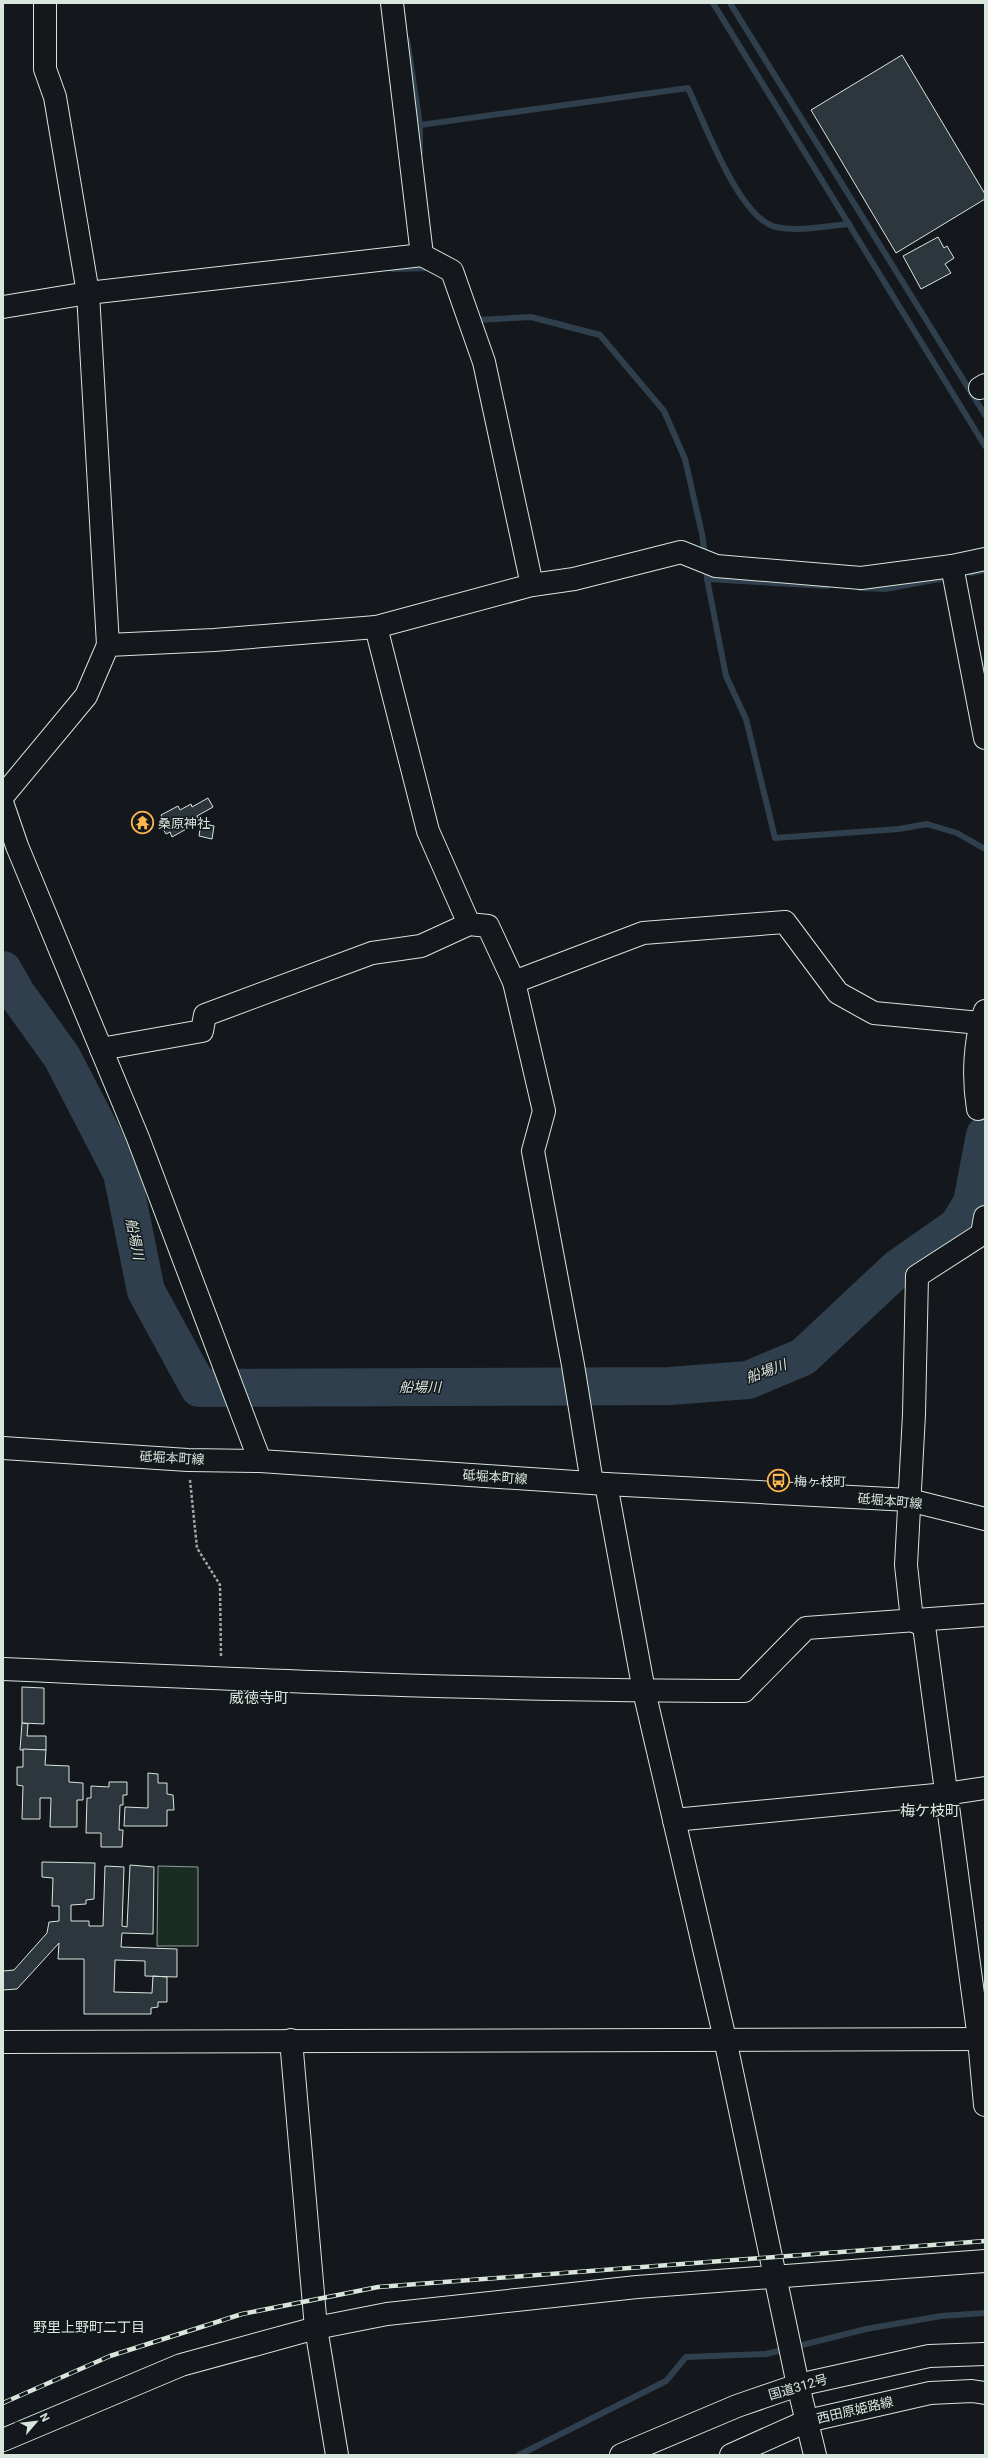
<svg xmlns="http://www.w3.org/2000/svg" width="988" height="2458" font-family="Roboto,'Noto Sans JP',sans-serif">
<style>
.green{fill:#1a2d24;stroke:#939e99}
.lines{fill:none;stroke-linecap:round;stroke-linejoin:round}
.stream{stroke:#2f3f4d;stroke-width:6}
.river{stroke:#2f3f4d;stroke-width:38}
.building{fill:#2c363c;stroke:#d8e6dc}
.minor-casing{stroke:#d8e6dc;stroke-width:24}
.major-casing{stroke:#d8e6dc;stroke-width:24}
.highway-casing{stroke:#d8e6dc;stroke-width:24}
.path{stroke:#9da8a2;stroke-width:2.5;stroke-dasharray:3 2;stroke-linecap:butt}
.minor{stroke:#14181c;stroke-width:22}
.major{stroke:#14181c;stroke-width:22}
.highway{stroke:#14181c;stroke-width:22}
.rail-casing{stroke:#d8e6dc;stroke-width:4.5}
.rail{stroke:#14181c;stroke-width:3;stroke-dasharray:9;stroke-linecap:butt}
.labels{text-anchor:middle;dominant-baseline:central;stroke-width:3;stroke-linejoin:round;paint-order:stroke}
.poi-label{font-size:13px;fill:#d8e6dc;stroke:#14181c;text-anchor:start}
.street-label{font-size:13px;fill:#d8e6dc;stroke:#14181c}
.water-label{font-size:14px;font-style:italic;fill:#d8e6dc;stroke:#14181c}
.neighbourhood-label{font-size:14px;fill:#d8e6dc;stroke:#14181c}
.quarter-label{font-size:15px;fill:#d8e6dc;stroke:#14181c}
</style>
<rect width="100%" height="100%" fill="#14181c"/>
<polygon class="green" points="158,1866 198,1867 198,1946 157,1946"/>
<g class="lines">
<g class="stream">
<polyline points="713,3 985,446"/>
<polyline points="730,3 985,415"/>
<polyline points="407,39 420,125 420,153"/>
<path d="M 420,125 L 688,88 C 704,121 739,219 776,227 C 800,232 826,226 849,224"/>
<polyline points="393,269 430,268"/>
<polyline points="475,318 477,320 531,317 600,335 664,411 685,459 702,534 705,556"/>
<polyline points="706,567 707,579 827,586"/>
<polyline points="971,573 985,570"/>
<polyline points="707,579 726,676 746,719 775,838 899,829 927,824 957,833 985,849"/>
<polyline points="860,588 885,589 950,577"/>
<polyline points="3,956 16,993"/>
<polyline points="519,2455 666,2381 686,2357 766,2354 866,2329 941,2316 985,2313"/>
</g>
<polyline class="river" points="3,970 16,993 62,1057 122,1173 146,1291 199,1388 670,1386 748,1380 803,1357 898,1268 958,1226 972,1203 985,1135"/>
</g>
<g class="building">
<polygon points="902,55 985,194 985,199 896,253 811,110"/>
<polygon points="938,237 944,248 947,246 954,258 945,264 951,273 921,289 903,256"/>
<polygon points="208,798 213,807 197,816 199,819 187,825 188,828 172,837 170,832 166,834 159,822 163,820 161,815 178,806 180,810 191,804 192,807"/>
<polygon points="201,823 214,826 212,839 199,836"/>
<polygon points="22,1687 44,1688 44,1724 22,1723"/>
<polygon points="22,1723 28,1724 27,1736 46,1736 46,1750 20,1750"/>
<polygon points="23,1749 46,1750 45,1765 69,1766 69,1782 83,1783 83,1800 77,1800 77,1827 50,1827 51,1798 40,1798 40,1819 22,1819 23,1786 17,1785 17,1767 23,1767"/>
<polygon points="148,1773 158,1774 158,1783 167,1783 167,1794 173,1795 174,1810 167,1810 167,1826 124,1826 125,1807 148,1808"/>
<polygon points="109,1782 127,1782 127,1795 123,1795 123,1805 120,1805 119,1830 123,1830 122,1847 101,1847 101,1833 86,1833 87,1798 91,1798 91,1786 109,1787"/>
<polygon points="42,1862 95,1863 94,1899 86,1900 86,1904 71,1905 71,1921 89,1921 89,1926 103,1926 105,1866 124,1867 122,1926 127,1927 130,1865 154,1867 153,1934 122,1933 121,1947 177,1949 177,1977 145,1976 145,1961 115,1960 114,1992 152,1993 153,1976 167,1977 167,2002 158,2002 158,2007 151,2008 151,2014 84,2014 84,1959 58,1959 59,1943 17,1989 3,1990 3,1971 14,1970 47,1933 49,1922 59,1921 59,1906 52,1906 53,1878 42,1877"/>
</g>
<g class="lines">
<defs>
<g id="minor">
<polyline points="45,3 45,69 55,97 88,293 108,645"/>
<polyline points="392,3 422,255 452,271 484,362 532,585"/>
<polyline points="3,307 88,293 422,255"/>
<polyline points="980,388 985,385"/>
<polyline points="952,566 985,738"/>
<polyline points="376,627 428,831 469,924 488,926 514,982 544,1111 533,1151 573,1365 592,1483"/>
<polyline points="3,796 86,696 108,645 214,640 376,627 532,585 574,579 681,552 716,566 861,578 952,566 985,559"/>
<polyline points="3,805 17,846 138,1138 260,1461"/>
<polyline points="514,982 643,933 785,922 838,993 874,1013 980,1023"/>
<path d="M 985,1011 C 974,1040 973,1079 978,1109 L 985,1105"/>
<polyline points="101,1049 202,1031 205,1015 372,953 421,946 469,924"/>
<polyline points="606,1484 644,1691 725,2039 798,2385"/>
<polyline points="912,1620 924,1626 979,2039 985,2105"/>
<polyline points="912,1620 906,1565 914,1414 917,1276 982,1234 985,1217"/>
<path d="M 3,1669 C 250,1680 497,1691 744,1691 L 806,1628 L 985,1615"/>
<polyline points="674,1820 946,1794 985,1788"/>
<polyline points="291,2040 316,2328 337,2455"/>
<polyline points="3,2042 985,2039"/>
<polyline points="3,2440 181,2365 316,2328 387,2314 637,2287 985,2261"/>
</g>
<g id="major">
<polyline points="3,1448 188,1460 260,1461 606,1484 909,1500 985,1519"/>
<polyline points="798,2385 815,2455"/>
<polyline points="731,2455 807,2421 930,2393 972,2391 985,2393"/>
</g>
<polyline id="highway" points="621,2455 737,2406 798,2385 929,2356 985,2354"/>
</defs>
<use href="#minor" class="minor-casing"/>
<use href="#major" class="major-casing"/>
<use href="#highway" class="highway-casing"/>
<polyline class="path" points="190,1480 197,1548 220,1585 221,1658"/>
<use href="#minor" class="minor"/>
<use href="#major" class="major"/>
<use href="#highway" class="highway"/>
<defs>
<polyline id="rail" points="3,2403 110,2356 242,2314 378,2287 985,2241"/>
</defs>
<use href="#rail" class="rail-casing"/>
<use href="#rail" class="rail"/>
</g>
<defs>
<symbol id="temple-ring" viewBox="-11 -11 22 22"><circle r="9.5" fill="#14181c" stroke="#ffb74d" stroke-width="1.5"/><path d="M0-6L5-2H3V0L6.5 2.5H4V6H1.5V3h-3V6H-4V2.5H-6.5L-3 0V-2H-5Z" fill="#ffb74d"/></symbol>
<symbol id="bus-ring" viewBox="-11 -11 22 22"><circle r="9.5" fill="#14181c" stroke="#ffb74d" stroke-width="1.5"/><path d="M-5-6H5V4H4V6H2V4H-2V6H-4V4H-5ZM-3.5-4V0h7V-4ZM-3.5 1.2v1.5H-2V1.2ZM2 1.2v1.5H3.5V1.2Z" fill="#ffb74d"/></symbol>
</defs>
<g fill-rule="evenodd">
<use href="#temple-ring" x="130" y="810" width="25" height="25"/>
<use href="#bus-ring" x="766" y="1468" width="25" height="25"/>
</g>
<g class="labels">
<g class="poi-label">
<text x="158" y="823">桑原神社</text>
<text x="794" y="1481">梅ヶ枝町</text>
</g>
<g class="street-label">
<text transform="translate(172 1458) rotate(3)">砥堀本町線</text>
<text transform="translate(495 1477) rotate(4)">砥堀本町線</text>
<text transform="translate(890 1501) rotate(5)">砥堀本町線</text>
<text transform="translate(798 2387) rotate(-16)">国道312号</text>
<text transform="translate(855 2410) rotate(-13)">西田原姫路線</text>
</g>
<g class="water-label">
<text transform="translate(135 1239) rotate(79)">船場川</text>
<text transform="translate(766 1371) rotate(-20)">船場川</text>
<text x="420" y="1387">船場川</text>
</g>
<g class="neighbourhood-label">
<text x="89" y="2327">野里上野町二丁目</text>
</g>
<g class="quarter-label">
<text x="259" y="1698">威徳寺町</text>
<text x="930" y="1811">梅ケ枝町</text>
</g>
</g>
<rect width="988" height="2458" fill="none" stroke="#d8e6dc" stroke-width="8"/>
<g transform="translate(36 2422) rotate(62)" stroke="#14181c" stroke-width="3" paint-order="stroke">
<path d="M0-3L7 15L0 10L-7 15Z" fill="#d8e6dc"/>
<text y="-6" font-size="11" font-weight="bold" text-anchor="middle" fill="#d8e6dc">N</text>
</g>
</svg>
